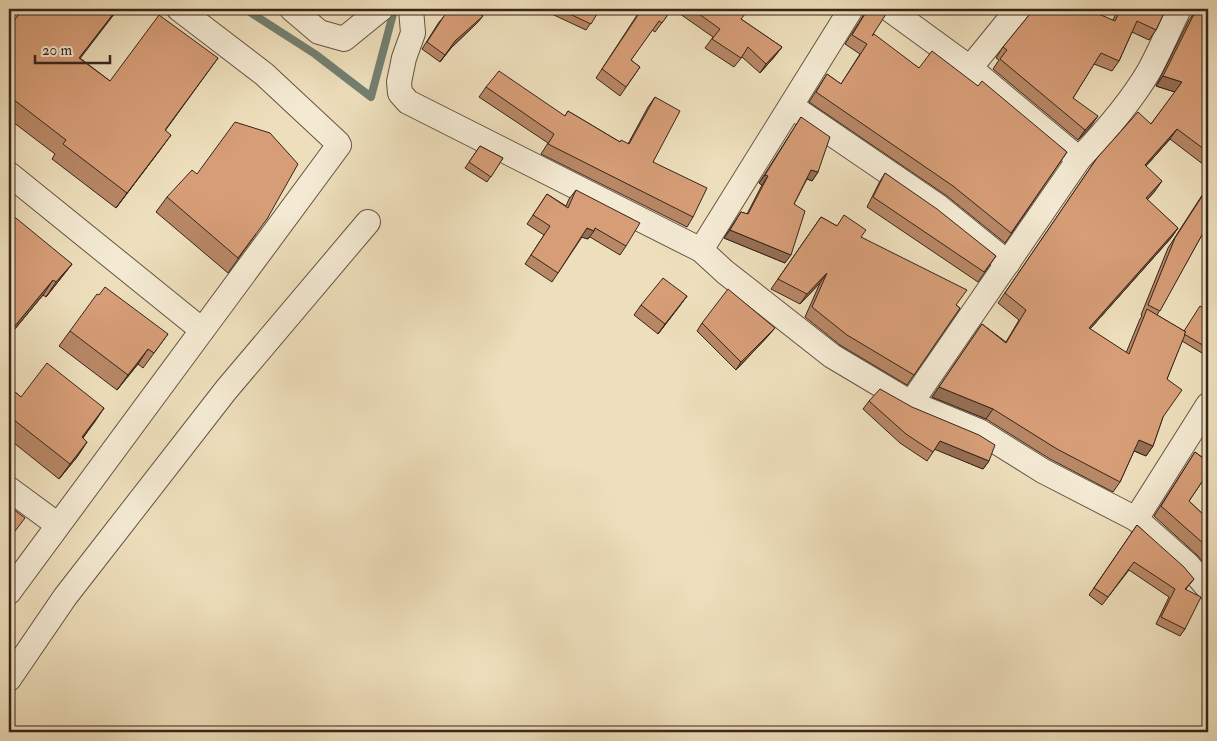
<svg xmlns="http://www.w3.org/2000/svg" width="1217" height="741" font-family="'IM FELL Double Pica',serif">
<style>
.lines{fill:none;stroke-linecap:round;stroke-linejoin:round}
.stream{stroke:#738071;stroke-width:8}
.minor-casing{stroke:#655442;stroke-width:26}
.minor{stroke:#f4ead3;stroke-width:24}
.wall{fill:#b88766;stroke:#37251a}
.shaded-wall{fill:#966e53;stroke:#37251a}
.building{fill:#d69d77;stroke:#37251a}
</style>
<rect width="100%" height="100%" fill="#eedfbc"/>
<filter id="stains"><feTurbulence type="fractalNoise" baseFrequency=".004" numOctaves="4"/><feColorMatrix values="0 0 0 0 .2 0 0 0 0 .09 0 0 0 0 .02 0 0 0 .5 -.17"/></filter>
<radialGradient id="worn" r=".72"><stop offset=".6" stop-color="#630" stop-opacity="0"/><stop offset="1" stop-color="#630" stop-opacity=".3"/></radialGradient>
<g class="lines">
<polyline class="stream" points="245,9 315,54 371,97 393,14"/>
<defs>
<g id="minor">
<polyline points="292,9 319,32 344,39 381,9"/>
<polyline points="411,9 413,33 404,58 399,82 400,93 408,102 701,250 725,272 832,356 911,403 979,431 1043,471 1136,519 1188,565 1208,588"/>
<polyline points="889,9 970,68 1079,159"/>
<polyline points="970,68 1018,9"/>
<polyline points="791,106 939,207 1008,263"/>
<polyline points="9,174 202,330"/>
<polyline points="701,250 851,9"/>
<path d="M 911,403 L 1079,159 C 1102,135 1132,100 1149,71 C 1160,51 1169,29 1179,9"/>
<polyline points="9,489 58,525"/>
<polyline points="1136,519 1208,405"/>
<polyline points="9,592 339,145 338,143 264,74 179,9"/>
<polyline points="9,679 65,597 226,390 368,222"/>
</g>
</defs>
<use href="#minor" class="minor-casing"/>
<use href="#minor" class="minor"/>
</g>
<g class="wall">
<polygon points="23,9 118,9 80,58 110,81 218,58 165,131 160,150 116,208 52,159 55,154 9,119 9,27"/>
<polygon points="451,9 488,9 482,15 478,22 451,48 440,62 422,49 439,22"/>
<polygon points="541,9 600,9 586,30"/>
<polygon points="641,9 672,9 655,32 652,30 631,60 640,67 620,96 596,78"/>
<polygon points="673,9 740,9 741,19 782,47 775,56 760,73 742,57 734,67 705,48 713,37"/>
<polygon points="865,9 886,9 872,36 919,68 978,86 1067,152 1005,243 947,196 809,102 827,74 841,84 860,54 845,44 863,16"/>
<polygon points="1118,9 1166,9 1156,30 1149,40 1132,32 1119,61 1112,71 1094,64 1073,98 1091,126 1078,140 993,69 999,60 996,58 1003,47 1113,20"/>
<polygon points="1196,10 1208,15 1208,168 1170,139 1146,166 1155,191 1147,200 1178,228 1171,238 1090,329 1126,353 1140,319 1142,316 1141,315 1168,248 1208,186 1208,224 1157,315 1184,331 1208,343 1202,353 1182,341 1167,379 1163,417 1153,446 1146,456 1134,451 1120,482 1113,492 1050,459 986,419 932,397 982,324 1006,342 1019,320 998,303 1097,158 1151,124 1175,92 1156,86 1189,20"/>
<polygon points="486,87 565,116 568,111 620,142 628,144 648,107 655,97 653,162 693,217 687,227 541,154 548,143 479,97"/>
<polygon points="801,117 818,172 812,181 807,179 794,204 785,263 724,238 741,212 747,214 762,185 759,183"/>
<polygon points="480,146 503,158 487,182 465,168"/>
<polygon points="885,173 996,256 978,282 867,207 879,183"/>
<polygon points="576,190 626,246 620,255 590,237 588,239 582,237 552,282 525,264 544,235 527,224 547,194 566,206 569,199"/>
<polygon points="167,197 256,234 228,273 156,212"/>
<polygon points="9,217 72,264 61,278 46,297 43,295 10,335"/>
<polygon points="821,217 837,226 861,237 960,308 907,385 840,345 805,317 820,283 800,304 771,289"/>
<polygon points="687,296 658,334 634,315 641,305"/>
<polygon points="702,323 769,335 736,370 697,331"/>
<polygon points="70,331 168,334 143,368 138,364 117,390 59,346"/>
<polygon points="9,387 21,397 104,408 83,438 87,442 77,457 59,479 9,439"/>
<polygon points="869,401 989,461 983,469 935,449 927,461 900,443 863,409"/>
<polygon points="1195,452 1206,460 1208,455 1208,473 1189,501 1208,519 1208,564 1207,566 1197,555 1154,516"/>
<polygon points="1137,525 1194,579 1186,589 1185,629 1180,636 1156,624 1169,597 1129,570 1102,605 1089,595"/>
<polygon points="1208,652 1208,665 1203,660"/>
</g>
<g class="shaded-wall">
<polygon points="117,9 118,9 69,73 79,58"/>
<polygon points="487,9 488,9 479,19 483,16 478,22 451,48 440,62 455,41"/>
<polygon points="782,47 775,56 760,73 766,64"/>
<polygon points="1163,76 1182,82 1175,92 1156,86"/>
<polygon points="1098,116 1091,126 1078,140 1085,130"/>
<polygon points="1177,129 1170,139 1138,175 1145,165"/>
<polygon points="171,135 160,150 116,208 127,193"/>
<polygon points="811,170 818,172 812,181 806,178"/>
<polygon points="765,175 768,176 762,185 759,183"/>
<polygon points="1162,181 1155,191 1139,209 1146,198"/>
<polygon points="587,228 594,231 588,239 581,237"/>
<polygon points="1178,228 1171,238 1082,338 1089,328"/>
<polygon points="730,230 791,255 785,263 724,238"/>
<polygon points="72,264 61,278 46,297 56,282"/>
<polygon points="827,273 820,283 800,304 807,294"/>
<polygon points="53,280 43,295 9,336 9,333"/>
<polygon points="687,296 679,307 658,334 665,324"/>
<polygon points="775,328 769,335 736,370 741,362"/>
<polygon points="148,349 138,364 117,390 128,375"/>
<polygon points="939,387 993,409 986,419 932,397"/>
<polygon points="104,408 94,423 72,452 82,437"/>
<polygon points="1139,440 1153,446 1146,456 1132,450"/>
<polygon points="940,441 989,461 983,469 934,449"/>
<polygon points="87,442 77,457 59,479 70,464"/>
</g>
<g class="building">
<polygon points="23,9 117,9 79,58 110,81 159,15 218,58 165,130 171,135 127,193 63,144 66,140 9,96 9,27"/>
<polygon points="451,9 487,9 481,15 483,16 455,41 445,55 427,42 444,16"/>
<polygon points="559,9 600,9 591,24"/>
<polygon points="642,9 672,9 662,23 659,21 631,60 640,67 626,87 602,69"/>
<polygon points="692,9 740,9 746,13 741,19 782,47 766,64 748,47 741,58 712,39 720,29"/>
<polygon points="868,9 886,9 888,11 872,36 874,34 919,68 932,51 978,86 982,81 1067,152 1011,233 953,186 816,92 827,74 841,84 867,44 852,35"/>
<polygon points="1034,9 1087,9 1115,21 1121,9 1166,9 1156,30 1137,21 1119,61 1101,53 1073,98 1098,116 1085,130 1000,59 1007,50 1003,47"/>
<polygon points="1196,10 1208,15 1208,152 1177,129 1145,165 1162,181 1146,198 1178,228 1089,328 1129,354 1147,309 1186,332 1167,379 1182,390 1163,417 1153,446 1139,440 1120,482 1057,449 993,409 939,387 982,324 1006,343 1026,310 1005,293 1097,158 1138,112 1151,124 1182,82 1163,76"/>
<polygon points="499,71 565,116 568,111 620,142 621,140 629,144 655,97 680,111 653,162 707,188 693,217 548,144 554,134 486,87"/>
<polygon points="801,117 830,137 818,172 811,170 794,204 805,211 791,255 730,230 741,212 748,214 768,176 765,175"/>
<polygon points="235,122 270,133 298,164 267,219 238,258 167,197 192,170 197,174"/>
<polygon points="480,146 503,158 491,177 469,162"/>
<polygon points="885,173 937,209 996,256 984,272 873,197"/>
<polygon points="1208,187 1208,224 1160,311 1148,305 1175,238"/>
<polygon points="576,190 640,223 626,246 595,228 594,231 587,228 558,273 531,255 550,226 533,215 547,194 568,208"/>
<polygon points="11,214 72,264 56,282 53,280 9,333 9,217"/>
<polygon points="844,215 866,230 861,237 967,290 956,305 960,308 914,375 847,335 812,307 827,273 807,294 778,279 821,217 837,226"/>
<polygon points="663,278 687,296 665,324 641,305"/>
<polygon points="105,287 168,334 154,353 148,349 128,375 70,331 97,294 99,295"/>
<polygon points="728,289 775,328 741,362 702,323"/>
<polygon points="1200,306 1208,311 1208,343 1206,347 1184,334 1186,332 1184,331"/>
<polygon points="47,363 104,408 82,437 87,442 70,464 9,416 9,387 21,397"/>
<polygon points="880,389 912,407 979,435 995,445 989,461 940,441 933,452 906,434 869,401"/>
<polygon points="1195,452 1208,462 1208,473 1189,501 1208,519 1208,549 1204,544 1161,506"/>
<polygon points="9,506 25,518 9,539"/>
<polygon points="1137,525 1184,567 1194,579 1185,589 1201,597 1185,629 1161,617 1175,589 1134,562 1108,597 1094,588"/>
</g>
<rect width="1217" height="741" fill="none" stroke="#eedfbc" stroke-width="30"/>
<rect x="10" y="10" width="1197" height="721" fill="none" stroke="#37251a" stroke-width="2.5"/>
<rect x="15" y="15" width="1187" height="711" fill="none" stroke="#37251a"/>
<path d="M35 55v8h75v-8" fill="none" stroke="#37251a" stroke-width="2.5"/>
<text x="42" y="55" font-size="15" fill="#37251a" stroke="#f4ead3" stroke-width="4" paint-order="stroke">20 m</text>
<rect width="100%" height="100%" filter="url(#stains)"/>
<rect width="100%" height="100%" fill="url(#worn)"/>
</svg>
